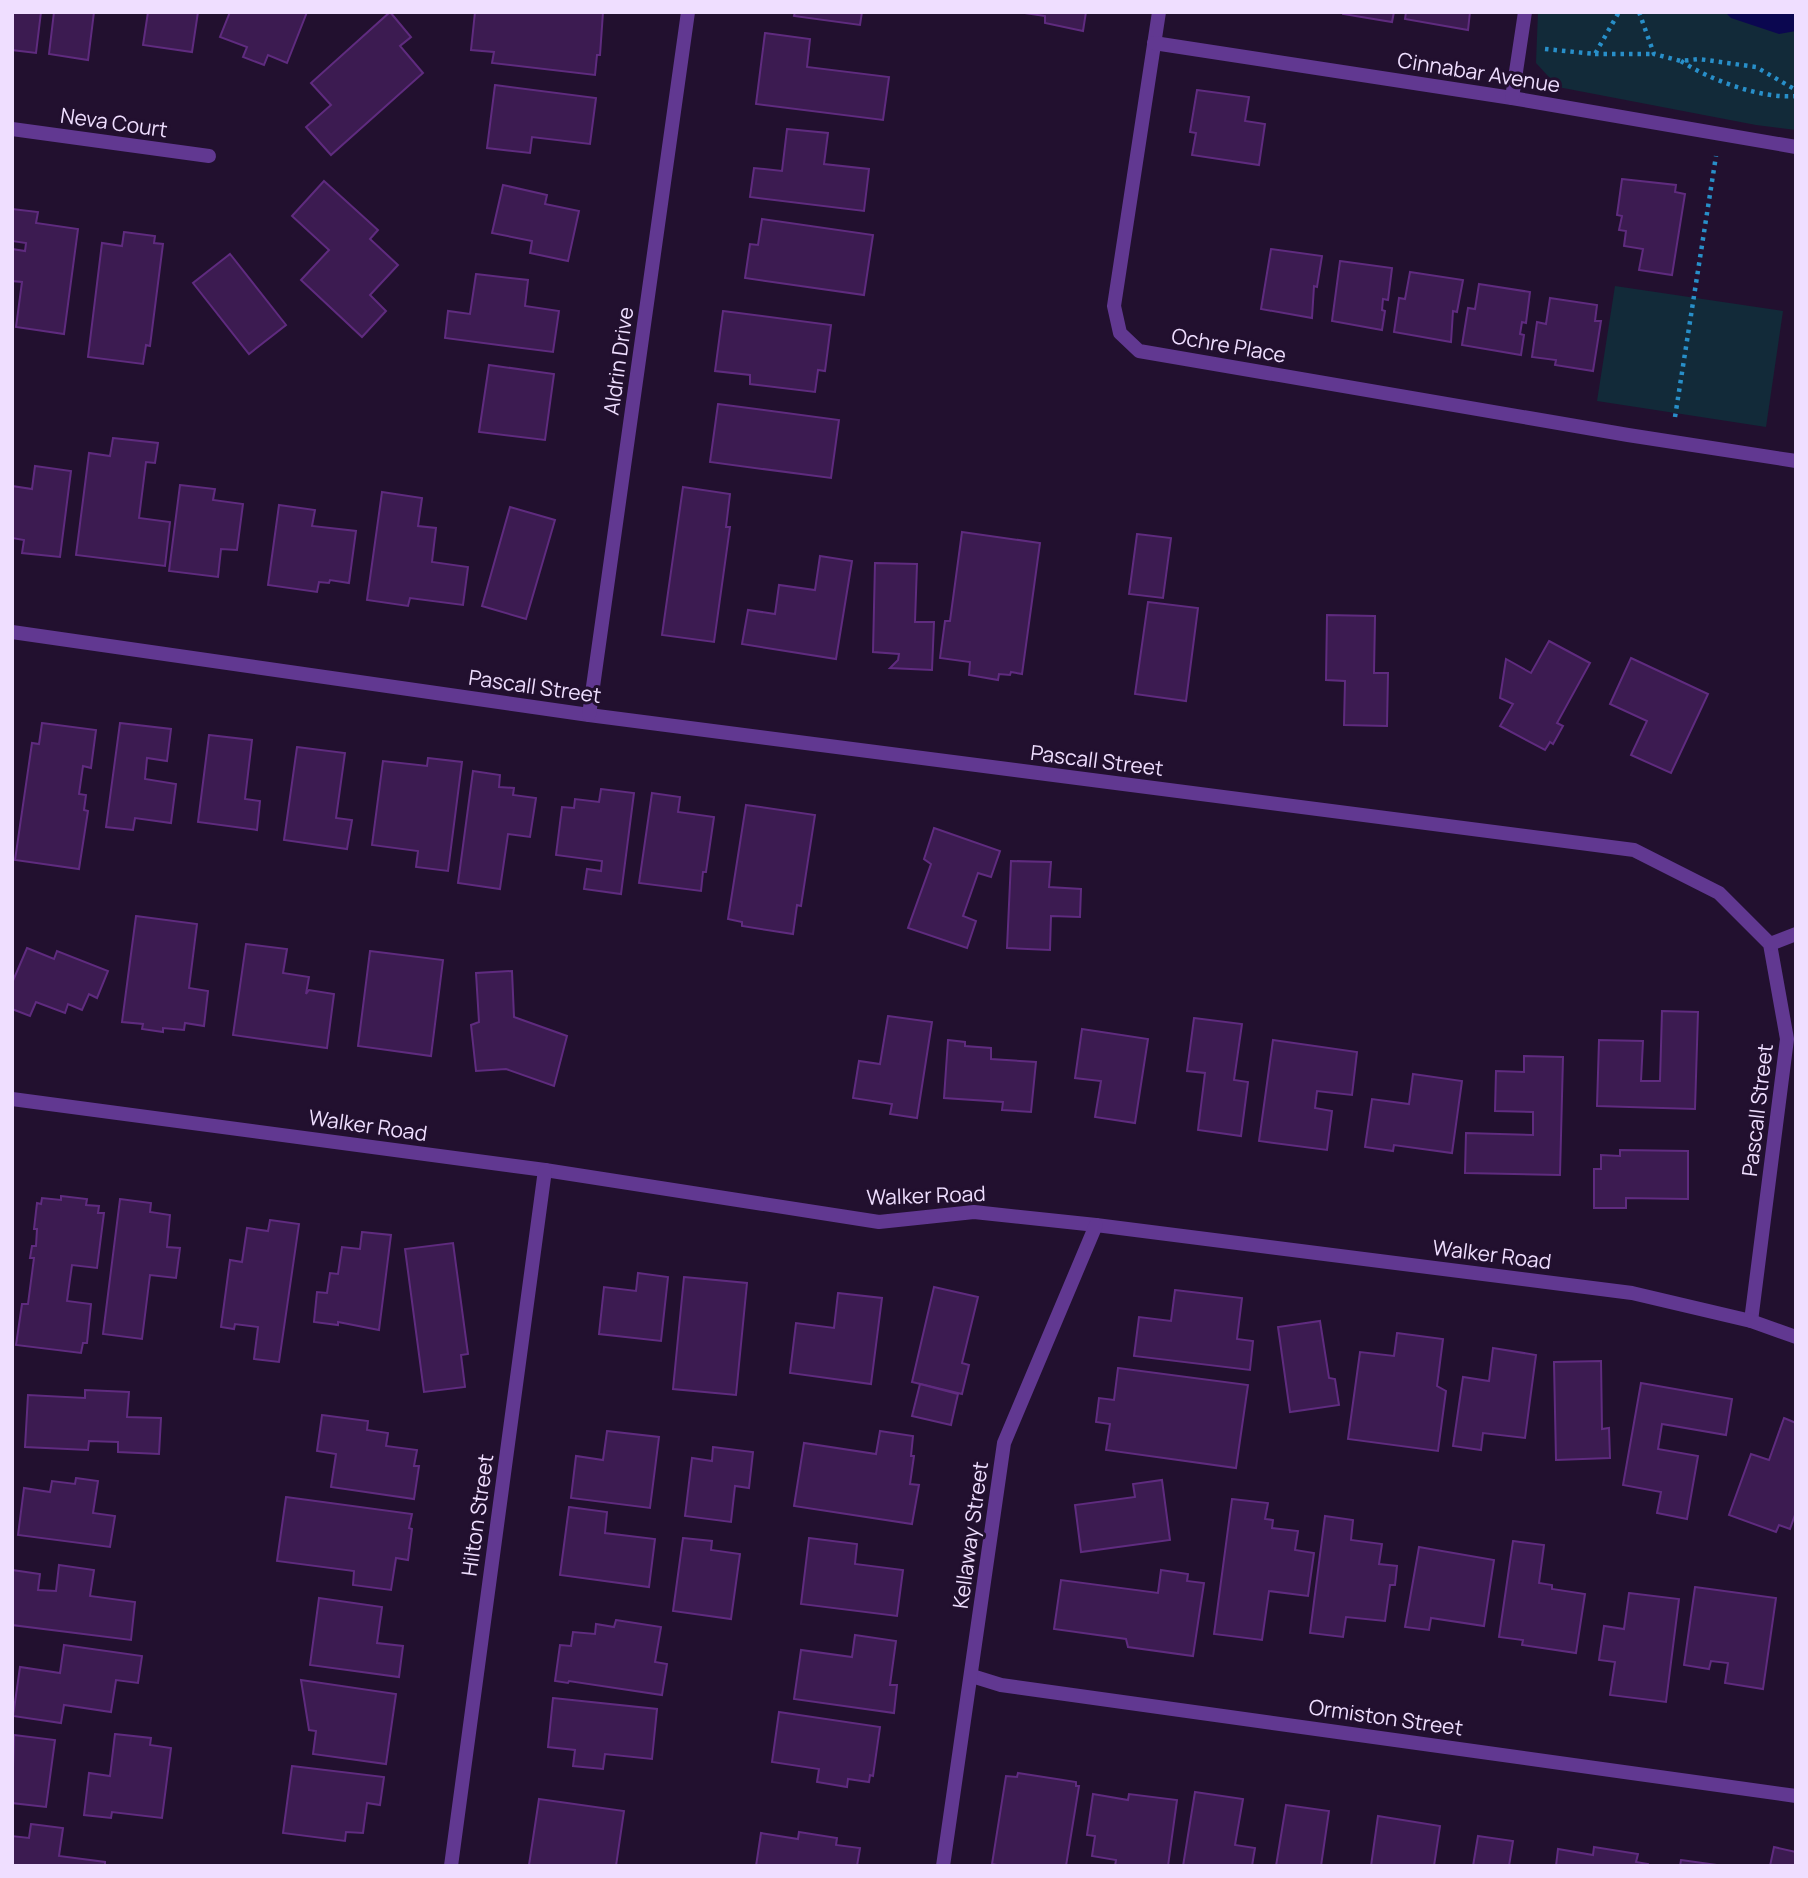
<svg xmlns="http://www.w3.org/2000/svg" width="1808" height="1878" font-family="Manrope,sans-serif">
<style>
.green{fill:#122a39}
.water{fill:#0b0750}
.building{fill:#3c1b51;stroke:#5f2b7f;stroke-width:2}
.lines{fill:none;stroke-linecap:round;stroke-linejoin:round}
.path{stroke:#288fc9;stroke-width:4.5;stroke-dasharray:3.5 5;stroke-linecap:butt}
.street{stroke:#613891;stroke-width:14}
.labels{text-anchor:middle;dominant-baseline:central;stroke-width:6;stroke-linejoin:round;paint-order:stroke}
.street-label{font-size:21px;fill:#efdeff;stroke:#22102f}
</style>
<rect width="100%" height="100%" fill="#22102f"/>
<g class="green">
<polygon points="1538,12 1796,12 1796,130 1756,125 1558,87 1536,63"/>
<polygon points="1615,286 1783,311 1766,427 1597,401"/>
</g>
<polygon class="water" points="1725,12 1796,12 1796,31 1779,34 1731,18"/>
<g class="building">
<polygon points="12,12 41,12 36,53 12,50"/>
<polygon points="54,12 94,12 88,60 49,54"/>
<polygon points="148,12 198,12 192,52 143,45"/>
<polygon points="230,12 307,12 287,63 268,55 264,65 243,57 247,47 220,37"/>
<polygon points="390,12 411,37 400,46 423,73 331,155 306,127 331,105 311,83"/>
<polygon points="475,12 603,12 600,55 597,55 595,75 492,63 494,52 471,50"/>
<polygon points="795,12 862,12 860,25 794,16"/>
<polygon points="1018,12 1086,12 1083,31 1045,23 1045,16"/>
<polygon points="1343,12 1394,12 1392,22 1343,14"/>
<polygon points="1406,12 1470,12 1468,30 1405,19"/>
<polygon points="765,33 810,39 807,67 889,77 883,120 756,104"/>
<polygon points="495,85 596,98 590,144 532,137 530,153 487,148"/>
<polygon points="1197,90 1249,97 1245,121 1265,124 1259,165 1192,155 1196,133 1190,132"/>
<polygon points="787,129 828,133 824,164 869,169 864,211 750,197 754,168 782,171"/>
<polygon points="1622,179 1676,185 1675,192 1685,194 1672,275 1639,270 1643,249 1624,246 1626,231 1619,230 1622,216 1617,215"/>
<polygon points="324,181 378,230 370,239 398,265 370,295 386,311 362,337 301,280 329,250 292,216"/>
<polygon points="503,185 547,195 545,204 579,211 568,261 530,253 532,241 492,233"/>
<polygon points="12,209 38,212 36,223 78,229 64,334 16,327 22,282 12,281 12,249 25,251 26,243 12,241"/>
<polygon points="762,219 873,235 864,295 745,278 750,244 758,245"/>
<polygon points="124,232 155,236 154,243 163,244 150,346 146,345 143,364 88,357 102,243 122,246"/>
<polygon points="1271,249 1322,256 1317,287 1314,286 1312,318 1261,309"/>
<polygon points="230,254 286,325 249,354 193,283"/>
<polygon points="1340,261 1392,268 1388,300 1383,299 1382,310 1385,311 1382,330 1332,321"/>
<polygon points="1410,272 1463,280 1457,312 1453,311 1451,342 1394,332 1399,298 1405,299"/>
<polygon points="476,274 528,280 525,306 559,311 553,352 445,338 448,311 470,314"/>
<polygon points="1479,284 1530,292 1526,323 1522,322 1520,334 1524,335 1521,355 1462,345 1468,308 1475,309"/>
<polygon points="1550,298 1597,305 1595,321 1601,321 1593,371 1555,365 1556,360 1532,357 1537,322 1546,324"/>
<polygon points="723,311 831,325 825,371 818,370 815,392 750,384 750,375 715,371"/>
<polygon points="489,365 554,374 545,440 479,432"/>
<polygon points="718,404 839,420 831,478 710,462"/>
<polygon points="113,438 158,443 155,463 146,462 139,518 170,522 165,566 76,555 89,453 110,456"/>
<polygon points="35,466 71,471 60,557 22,553 24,540 12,538 12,486 32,489"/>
<polygon points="180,485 215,489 213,500 243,504 237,550 221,549 218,577 169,571"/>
<polygon points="683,487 730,494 726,527 730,527 714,642 662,635"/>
<polygon points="382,492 422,498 418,526 436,528 432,562 468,567 463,605 410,598 408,606 367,600"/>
<polygon points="279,505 315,510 312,526 356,531 349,583 330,580 329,583 319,582 317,592 268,585"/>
<polygon points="510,507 555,520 526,619 482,606"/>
<polygon points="962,532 1040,543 1022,674 1011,672 1010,675 999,674 998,680 969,675 970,662 940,658 945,621 950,621"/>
<polygon points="1137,534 1171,538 1163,598 1129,594"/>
<polygon points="820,556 852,561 836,659 742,644 748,610 775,614 779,585 815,590"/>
<polygon points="875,563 917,564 915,622 934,622 932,670 890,668 898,660 899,654 873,652"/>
<polygon points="1148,602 1198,608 1186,701 1135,694"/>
<polygon points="1327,615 1375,616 1374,673 1388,673 1387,726 1344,725 1345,681 1326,680"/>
<polygon points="1549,641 1590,663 1557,723 1563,726 1553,744 1550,742 1545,750 1500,726 1513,704 1500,698 1506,659 1531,673"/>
<polygon points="1631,658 1708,694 1671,773 1631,755 1647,721 1610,704"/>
<polygon points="42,723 96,730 91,768 83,766 79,794 86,795 84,810 88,811 79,869 15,860 32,743 39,744"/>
<polygon points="120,723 171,729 167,761 147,758 145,779 176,784 171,823 135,818 133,830 106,827"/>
<polygon points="209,735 252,740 245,799 260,801 257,830 198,822"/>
<polygon points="297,747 345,753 336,818 352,820 347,849 284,840"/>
<polygon points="428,758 462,762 448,871 416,867 418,851 372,845 383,761 427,766"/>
<polygon points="473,771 500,775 499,787 514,788 513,795 536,798 530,837 508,834 500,889 458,883"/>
<polygon points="601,789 634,793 621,894 584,889 587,869 601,871 602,861 556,855 562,807 574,808 575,799 599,802"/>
<polygon points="652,793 680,797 678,812 714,817 706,872 703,872 701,891 639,883"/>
<polygon points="746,805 815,815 801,906 797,905 793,934 742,926 742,922 728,919"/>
<polygon points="934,828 1000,851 991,877 978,873 963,916 976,921 967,948 908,928 931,864 924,859"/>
<polygon points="1011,861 1051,862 1049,887 1081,889 1080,917 1051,916 1050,950 1007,948"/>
<polygon points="136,916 197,924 189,988 208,991 204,1026 185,1023 184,1030 163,1028 163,1032 142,1029 143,1024 122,1022"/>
<polygon points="246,944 287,949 283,973 309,977 306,994 309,990 334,994 327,1048 233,1035"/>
<polygon points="27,948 54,959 57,951 108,971 97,998 89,994 82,1010 68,1004 65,1013 36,1002 30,1016 12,1009 12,983"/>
<polygon points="370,951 443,960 431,1056 358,1046"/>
<polygon points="512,971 514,1017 567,1036 554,1086 506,1069 476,1071 471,1025 479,1022 476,973"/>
<polygon points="1662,1011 1698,1012 1695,1109 1597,1106 1599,1040 1643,1041 1641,1081 1660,1081"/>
<polygon points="888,1016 932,1022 917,1118 890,1114 892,1104 853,1098 859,1061 880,1064"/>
<polygon points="1194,1018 1242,1024 1234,1080 1248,1082 1241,1136 1198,1130 1205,1073 1187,1071"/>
<polygon points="1082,1029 1148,1039 1135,1123 1095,1117 1101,1081 1075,1078"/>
<polygon points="948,1040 965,1042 965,1046 991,1048 991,1059 1036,1062 1031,1112 1002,1110 1003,1102 944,1098"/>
<polygon points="1273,1040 1357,1052 1352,1095 1317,1091 1315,1108 1332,1111 1327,1150 1259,1141"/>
<polygon points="1524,1056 1563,1057 1560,1175 1465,1173 1466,1133 1533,1135 1533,1112 1495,1111 1496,1071 1524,1072"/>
<polygon points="1413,1074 1462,1081 1452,1153 1394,1145 1393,1151 1365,1147 1372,1099 1409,1104"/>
<polygon points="1620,1150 1688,1151 1688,1199 1626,1198 1626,1208 1594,1208 1594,1169 1601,1169 1601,1155 1620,1156"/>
<polygon points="61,1196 87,1199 86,1205 99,1206 98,1213 104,1213 97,1268 72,1265 67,1301 91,1304 87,1343 83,1343 81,1353 16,1345 22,1304 28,1304 34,1258 30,1258 32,1246 36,1246 37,1229 34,1229 37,1203 41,1204 42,1198 61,1200"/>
<polygon points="120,1199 151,1203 150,1212 170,1215 167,1247 180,1248 176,1278 150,1275 142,1339 103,1334"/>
<polygon points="270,1220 299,1224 279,1362 254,1359 258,1327 235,1324 234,1329 221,1327 230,1260 242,1262 247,1228 268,1231"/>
<polygon points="362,1232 391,1235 379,1330 338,1322 338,1325 314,1322 317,1292 327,1293 330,1273 338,1274 342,1247 360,1249"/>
<polygon points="453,1243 468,1354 461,1355 465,1387 424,1392 405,1249"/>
<polygon points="638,1273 668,1277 661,1341 599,1334 604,1287 636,1291"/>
<polygon points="684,1277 747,1283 736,1395 673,1389"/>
<polygon points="934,1287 978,1297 962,1363 969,1365 962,1394 912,1382"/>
<polygon points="1175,1290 1242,1298 1237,1339 1253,1341 1250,1370 1134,1356 1139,1317 1171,1321"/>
<polygon points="838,1293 882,1298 871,1384 790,1373 796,1323 834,1328"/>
<polygon points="1320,1321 1329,1378 1335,1379 1339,1405 1290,1412 1278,1327"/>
<polygon points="1397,1333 1443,1339 1437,1386 1446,1391 1438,1451 1348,1439 1360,1352 1394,1356"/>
<polygon points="1493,1348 1536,1355 1525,1438 1483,1433 1481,1450 1453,1446 1463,1377 1489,1381"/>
<polygon points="1601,1361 1602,1429 1609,1428 1610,1458 1556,1460 1554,1362"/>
<polygon points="1118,1368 1248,1385 1236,1468 1106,1450 1110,1424 1096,1422 1099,1398 1114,1400"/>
<polygon points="1641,1383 1732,1399 1726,1435 1662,1424 1658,1449 1698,1456 1687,1519 1657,1513 1661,1492 1623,1485"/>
<polygon points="920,1384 958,1394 951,1425 912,1416"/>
<polygon points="85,1390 129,1392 127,1417 161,1418 159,1454 118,1452 118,1442 89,1441 88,1450 25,1447 28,1395 85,1398"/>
<polygon points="322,1415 368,1421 367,1430 388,1433 386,1446 417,1450 414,1466 419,1466 414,1499 331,1487 336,1454 317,1451"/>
<polygon points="1784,1418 1796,1423 1796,1512 1790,1529 1779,1525 1776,1532 1729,1515 1751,1454 1769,1460"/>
<polygon points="607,1431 659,1437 650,1508 571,1498 576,1456 603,1460"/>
<polygon points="880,1431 913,1436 911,1456 914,1456 910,1484 919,1485 912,1524 794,1506 804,1443 876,1454"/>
<polygon points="713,1447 753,1452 749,1488 735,1486 731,1522 685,1516 692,1458 712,1461"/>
<polygon points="76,1478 98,1481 93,1513 115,1516 110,1547 18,1535 24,1488 50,1492 52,1481 75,1484"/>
<polygon points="1162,1480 1170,1540 1081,1552 1075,1505 1135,1497 1133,1484"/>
<polygon points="286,1497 412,1514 409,1528 412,1529 408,1560 396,1558 391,1590 353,1585 354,1571 277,1561"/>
<polygon points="1232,1499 1268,1503 1265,1519 1273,1520 1272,1528 1298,1531 1295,1550 1314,1553 1308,1596 1269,1591 1262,1640 1214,1634"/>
<polygon points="569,1507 607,1512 605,1533 655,1539 649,1587 560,1575"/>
<polygon points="1325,1516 1353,1520 1351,1540 1382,1544 1379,1564 1397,1566 1395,1585 1390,1585 1385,1621 1346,1617 1343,1637 1310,1633"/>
<polygon points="683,1538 712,1541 711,1550 740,1554 731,1619 673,1611"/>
<polygon points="809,1538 857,1544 855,1564 903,1570 897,1616 801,1604"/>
<polygon points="1513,1541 1544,1545 1539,1583 1552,1585 1552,1589 1585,1594 1576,1653 1522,1645 1523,1640 1499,1637"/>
<polygon points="1419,1547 1494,1560 1484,1626 1431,1618 1429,1630 1405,1627"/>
<polygon points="59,1565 94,1570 90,1596 135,1602 131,1640 12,1625 12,1570 40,1574 38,1590 56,1591"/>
<polygon points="1161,1570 1188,1574 1187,1581 1204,1583 1193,1656 1128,1647 1126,1639 1054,1629 1061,1580 1158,1593"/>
<polygon points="1695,1587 1776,1598 1763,1689 1725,1683 1728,1663 1711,1661 1709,1669 1684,1665"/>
<polygon points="1629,1593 1679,1599 1666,1702 1610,1695 1615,1662 1599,1660 1604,1626 1624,1629"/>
<polygon points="319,1598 382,1607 377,1643 403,1646 399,1677 310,1665"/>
<polygon points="616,1620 661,1627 655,1662 667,1664 662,1695 569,1681 568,1683 555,1681 560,1645 571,1646 573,1632 595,1634 596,1624 614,1627"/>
<polygon points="855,1635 896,1641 890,1685 897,1685 894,1713 794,1699 801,1650 852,1657"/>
<polygon points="64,1645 142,1656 138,1683 116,1680 111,1712 64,1705 61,1723 13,1716 20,1667 60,1673"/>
<polygon points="301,1680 396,1694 386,1764 313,1754 316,1731 309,1730"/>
<polygon points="553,1698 657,1709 652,1759 605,1754 603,1769 573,1766 575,1750 548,1747"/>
<polygon points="779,1712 880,1727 873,1776 870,1775 869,1782 848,1779 847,1787 817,1782 819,1769 772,1762"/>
<polygon points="115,1734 151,1738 150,1745 171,1748 162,1818 112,1812 111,1818 84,1815 89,1773 110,1776"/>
<polygon points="14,1735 55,1740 46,1807 12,1803"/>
<polygon points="292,1766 384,1777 380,1805 367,1803 363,1833 346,1832 345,1841 283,1833"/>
<polygon points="1018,1773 1076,1782 1076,1786 1079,1786 1066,1866 1002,1866 992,1864 1006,1776 1017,1777"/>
<polygon points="1195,1792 1243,1799 1235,1845 1255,1848 1252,1866 1183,1866"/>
<polygon points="1093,1794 1128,1800 1129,1794 1177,1800 1168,1866 1115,1866 1116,1860 1092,1856 1095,1836 1087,1835"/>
<polygon points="539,1799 624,1811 616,1866 529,1865"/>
<polygon points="1286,1805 1329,1811 1321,1866 1276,1866"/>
<polygon points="1378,1816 1440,1826 1434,1866 1371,1866"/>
<polygon points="31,1824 63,1828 59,1856 105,1862 105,1866 12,1866 12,1836 29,1838"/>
<polygon points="799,1832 837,1838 836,1845 860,1848 857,1866 756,1866 761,1833 798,1839"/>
<polygon points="1478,1836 1513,1841 1509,1866 1473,1866"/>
<polygon points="1594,1847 1638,1854 1636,1862 1648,1864 1648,1866 1556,1866 1558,1849 1593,1855"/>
<polygon points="1774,1847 1796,1852 1796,1866 1770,1866"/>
<polygon points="1681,1860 1724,1866 1680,1866"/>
</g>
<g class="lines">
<g class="path">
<polyline points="1639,12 1654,54 1681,61 1699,59 1756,67 1796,90"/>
<polyline points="1545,49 1595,54 1619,12"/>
<polyline points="1595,54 1654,54"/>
<path d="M 1681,61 C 1710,80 1761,99 1796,96"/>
<polyline points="1675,417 1716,156"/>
</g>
<g class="street">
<polyline points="1159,12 1114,306 1120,333 1139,351 1628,435 1796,461"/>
<polyline points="1154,43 1512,98 1796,147"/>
<polyline points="1512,98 1525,12"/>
<polyline points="12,129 209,156"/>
<polyline points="12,632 589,715 1634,850 1719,893 1770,944 1787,1039 1751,1321"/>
<polyline points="589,715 688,12"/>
<polyline points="1770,944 1796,934"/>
<polyline points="12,1099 545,1170 879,1222 974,1212 1096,1225 1632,1293 1751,1321 1796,1337"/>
<polyline points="972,1676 1001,1685 1796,1796"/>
<polyline points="451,1866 545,1170"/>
<polyline points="943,1866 1004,1443 1096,1225"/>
</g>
</g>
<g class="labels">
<g class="street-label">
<text transform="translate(1479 72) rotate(9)">Cinnabar Avenue</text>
<text transform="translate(114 122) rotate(8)">Neva Court</text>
<text transform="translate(1229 345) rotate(10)">Ochre Place</text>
<text transform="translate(618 361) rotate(-82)">Aldrin Drive</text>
<text transform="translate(535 686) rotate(8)">Pascall Street</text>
<text transform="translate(1097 760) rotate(7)">Pascall Street</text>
<text transform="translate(1757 1110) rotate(-83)">Pascall Street</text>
<text transform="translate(368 1125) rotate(8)">Walker Road</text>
<text transform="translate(926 1195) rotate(-2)">Walker Road</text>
<text transform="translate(1492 1254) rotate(7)">Walker Road</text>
<text transform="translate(477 1515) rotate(-82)">Hilton Street</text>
<text transform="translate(970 1535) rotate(-82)">Kellaway Street</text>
<text transform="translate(1386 1717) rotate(8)">Ormiston Street</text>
</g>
</g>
<rect width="1808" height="1878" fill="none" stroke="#efdeff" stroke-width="28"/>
</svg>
